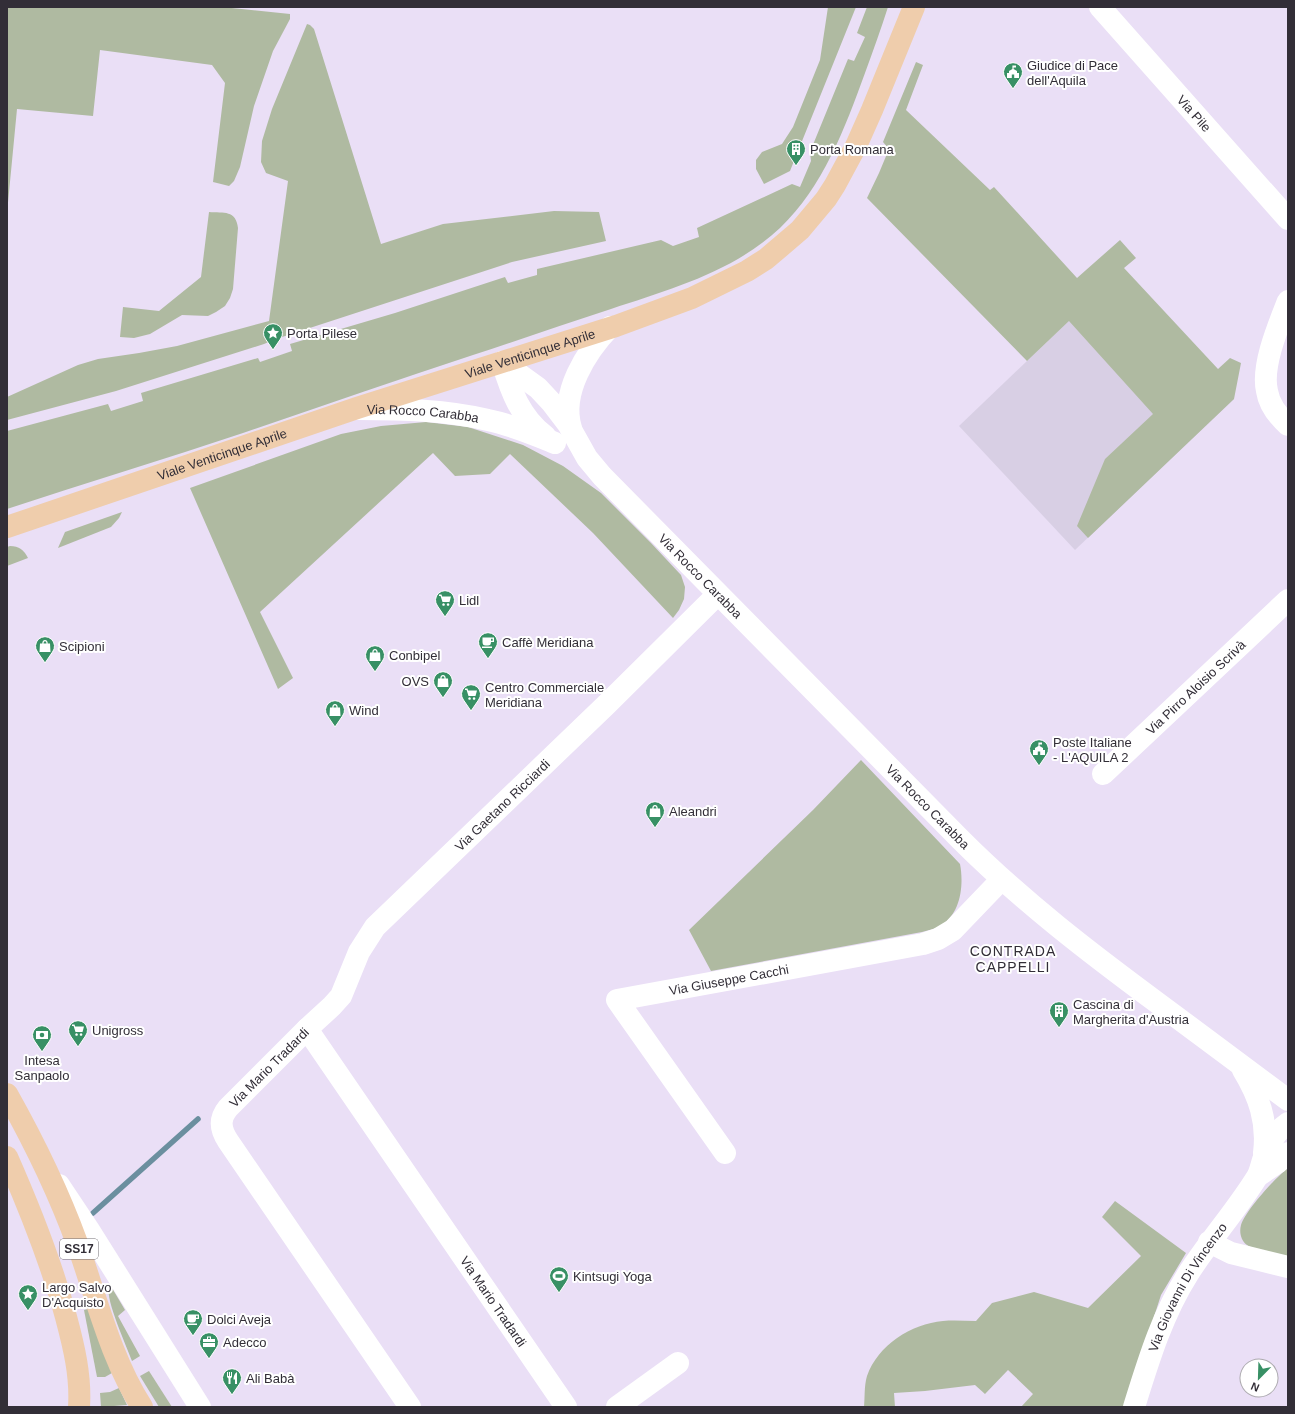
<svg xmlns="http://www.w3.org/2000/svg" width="1295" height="1414" font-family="Arial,sans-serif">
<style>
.education{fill:#d8cfe4}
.green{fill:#afbaa1}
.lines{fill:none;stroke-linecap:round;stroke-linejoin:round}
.stream{stroke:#6b8f9f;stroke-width:5.5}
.minor{stroke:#fff;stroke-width:22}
.tertiary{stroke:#fff;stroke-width:22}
.primary{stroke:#efcdac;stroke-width:22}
.labels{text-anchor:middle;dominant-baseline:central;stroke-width:4;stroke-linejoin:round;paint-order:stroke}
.shield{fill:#fff;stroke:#706d73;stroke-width:1}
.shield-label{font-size:12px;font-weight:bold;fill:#322e37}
.poi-label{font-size:13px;fill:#322e37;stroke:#fff;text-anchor:start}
.street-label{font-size:13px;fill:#322e37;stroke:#fff}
.neighbourhood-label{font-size:14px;letter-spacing:1px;fill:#322e37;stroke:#fff}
</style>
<rect width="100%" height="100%" fill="#eadff6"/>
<polygon class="education" points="1119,273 1234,399 1075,550 959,426"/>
<g class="green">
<polygon points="7,7 222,7 290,14 290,19 273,51 254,106 240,167 234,181 229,186 213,182 225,83 212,65 100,50 93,116 17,109 7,213"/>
<polygon points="828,7 856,7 790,171 764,184 756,169 756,160 762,152 782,144 793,127 820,60"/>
<path d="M 867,7 L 888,7 C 881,29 873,51 865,73 C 845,128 823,187 780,228 C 733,272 671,289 611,309 C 565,324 519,340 473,355 C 396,380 320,407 243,433 C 165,459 86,483 7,509 L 7,431 L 108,404 L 111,411 L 143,401 L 141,393 L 258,358 L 260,362 L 292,351 L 290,344 L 395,313 L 505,277 L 508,283 L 537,275 L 537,269 L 661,240 L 673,246 L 699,237 L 697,228 L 792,184 L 800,187 L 811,161 L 810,152 L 848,59 L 854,61 L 865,37 L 857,33 Z"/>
<polygon points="307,24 310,25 314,29 381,244 443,224 554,211 599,212 606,241 512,262 276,339 264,344 116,391 7,420 7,397 78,365 98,359 139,353 177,346 269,321 288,181 266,173 261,162 262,141 272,109"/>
<polygon points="916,62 923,65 906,110 990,190 994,187 1077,278 1120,240 1136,258 1124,268 1218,369 1230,358 1241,363 1234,399 1088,538 1077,526 1105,459 1153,414 1069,321 1027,361 867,198 879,173 889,149 883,142"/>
<path d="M 209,212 C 224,213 236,210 238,228 L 233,289 L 230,298 L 225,306 L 216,312 L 208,316 L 182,315 L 150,334 L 134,338 L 120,337 L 123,307 L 159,311 L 201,277 Z"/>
<polygon points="426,422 468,427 523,445 563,466 601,493 651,543 681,575 685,587 684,599 679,610 673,618 593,533 510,454 490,474 455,476 433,453 260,612 293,678 278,689 190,488 341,434 381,426"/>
<polygon points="122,512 119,518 111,527 58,548 65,532"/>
<path d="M 10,546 C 19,546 24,550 28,558 L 7,566 L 7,547 Z"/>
<path d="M 861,760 L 960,864 C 964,885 961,914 940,926 C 935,929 928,930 922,932 L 711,971 L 689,930 L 813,810 Z"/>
<path d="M 1288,1168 L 1288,1259 C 1278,1255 1255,1251 1247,1245 C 1241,1241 1239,1232 1241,1225 C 1246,1210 1275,1178 1288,1168 Z"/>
<path d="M 1115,1201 L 1186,1253 L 1161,1295 L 1125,1407 L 1021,1407 L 1033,1394 L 1008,1370 L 985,1394 L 975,1385 L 925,1391 L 894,1393 L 895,1407 L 864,1407 C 865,1397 864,1386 867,1376 C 878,1345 911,1324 943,1321 C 954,1320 965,1321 976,1321 L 992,1303 L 1034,1292 L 1088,1308 L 1141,1256 L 1102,1217 Z"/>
<path d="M 109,1287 L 112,1288 L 125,1310 L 118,1316 L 140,1356 L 132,1361 C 127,1347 105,1299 109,1287 Z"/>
<polygon points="88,1309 112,1373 105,1377 97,1377 84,1310"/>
<polygon points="149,1371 172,1407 159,1407 140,1376"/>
<polygon points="119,1388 127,1405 101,1407 100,1393 110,1392"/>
</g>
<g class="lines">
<polyline class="stream" points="93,1213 198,1119"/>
<g class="minor">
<path id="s1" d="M 502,362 L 538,388 L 552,403 L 568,424 L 587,458 L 602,476 L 961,840 C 1022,901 1090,953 1159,1004 C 1202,1036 1245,1068 1288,1100"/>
<path d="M 502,362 C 511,391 520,417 545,436"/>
<path id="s2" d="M 359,409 C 402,409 446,410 488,420 C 512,425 533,434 555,443"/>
<path d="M 571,428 C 560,393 586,352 610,327"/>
<path id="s3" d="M 1103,774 L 1288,600"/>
<path id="s4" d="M 307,1029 L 332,1006 L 341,996 L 359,952 L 375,927 L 606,705 L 718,594"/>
<path d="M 1243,1070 C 1259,1096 1268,1122 1264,1153"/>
<path id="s5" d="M 725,1153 L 617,1000 L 923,944 L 938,939 L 953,930 L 1001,880"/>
<polyline points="1258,1176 1277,1163 1288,1153"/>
<polyline points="59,1185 89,1230 200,1407"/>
<polyline points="1209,1242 1231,1253 1288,1267"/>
<path id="s6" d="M 410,1407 L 228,1141 C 220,1129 219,1119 228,1108 L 307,1029 L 566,1407"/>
<polyline points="617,1407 678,1363"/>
<path id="s7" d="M 1134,1407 C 1148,1362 1162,1315 1188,1274 C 1209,1241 1236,1211 1257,1177 C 1260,1172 1261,1166 1263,1160 C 1268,1145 1275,1132 1288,1123"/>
</g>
<g class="tertiary">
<path id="s8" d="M 1100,7 L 1288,219"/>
<path d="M 1288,301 C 1279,324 1261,366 1267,391 C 1269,404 1278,416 1288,425"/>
</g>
<g class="primary">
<path id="s9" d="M 7,527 L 357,408 L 616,326 L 692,298 L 747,271 L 766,259 L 800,230 L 826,199 L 835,185 L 856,146 L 872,110 L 914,7"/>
<path d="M 7,1094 C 34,1142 58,1191 77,1243 C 97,1299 110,1357 142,1407"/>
<path d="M 7,1157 C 30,1209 51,1262 66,1317 C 74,1347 81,1376 79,1407"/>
</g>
</g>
<defs>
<symbol id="civic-pin" viewBox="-11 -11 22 30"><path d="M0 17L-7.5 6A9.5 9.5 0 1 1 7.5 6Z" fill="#389065" stroke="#fff"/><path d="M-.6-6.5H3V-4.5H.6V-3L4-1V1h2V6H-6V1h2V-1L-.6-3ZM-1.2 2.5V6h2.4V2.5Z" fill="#fff"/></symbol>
<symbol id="building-pin" viewBox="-11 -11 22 30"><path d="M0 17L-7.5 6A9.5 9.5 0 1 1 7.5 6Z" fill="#389065" stroke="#fff"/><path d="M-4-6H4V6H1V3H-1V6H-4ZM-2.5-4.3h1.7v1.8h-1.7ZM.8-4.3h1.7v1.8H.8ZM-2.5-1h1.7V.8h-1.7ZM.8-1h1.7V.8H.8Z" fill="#fff"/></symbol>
<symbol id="sight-pin" viewBox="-11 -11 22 30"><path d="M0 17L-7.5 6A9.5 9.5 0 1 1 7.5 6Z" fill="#389065" stroke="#fff"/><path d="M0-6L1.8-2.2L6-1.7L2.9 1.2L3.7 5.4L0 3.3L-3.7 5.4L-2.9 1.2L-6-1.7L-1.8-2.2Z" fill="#fff"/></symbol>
<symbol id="supermarket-pin" viewBox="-11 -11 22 30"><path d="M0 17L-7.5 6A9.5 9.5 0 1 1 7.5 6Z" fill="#389065" stroke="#fff"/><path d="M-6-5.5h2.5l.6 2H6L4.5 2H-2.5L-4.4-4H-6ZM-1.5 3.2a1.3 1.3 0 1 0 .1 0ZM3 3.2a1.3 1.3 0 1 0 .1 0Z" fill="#fff"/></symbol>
<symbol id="cafe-pin" viewBox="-11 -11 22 30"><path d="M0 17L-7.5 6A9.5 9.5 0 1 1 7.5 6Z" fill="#389065" stroke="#fff"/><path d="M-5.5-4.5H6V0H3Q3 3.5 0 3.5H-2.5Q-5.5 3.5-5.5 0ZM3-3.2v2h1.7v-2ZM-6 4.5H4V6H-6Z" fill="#fff"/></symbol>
<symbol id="shop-pin" viewBox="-11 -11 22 30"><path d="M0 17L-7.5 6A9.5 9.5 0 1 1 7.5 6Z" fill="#389065" stroke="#fff"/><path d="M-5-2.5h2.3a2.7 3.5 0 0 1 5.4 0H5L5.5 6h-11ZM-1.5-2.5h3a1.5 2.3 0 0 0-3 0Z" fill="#fff"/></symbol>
<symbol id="bank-pin" viewBox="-11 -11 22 30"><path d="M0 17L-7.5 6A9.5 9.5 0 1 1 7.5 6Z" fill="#389065" stroke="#fff"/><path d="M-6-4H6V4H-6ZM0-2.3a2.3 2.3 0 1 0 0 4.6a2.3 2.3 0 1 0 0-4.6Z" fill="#fff"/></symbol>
<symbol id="stadium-pin" viewBox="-11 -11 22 30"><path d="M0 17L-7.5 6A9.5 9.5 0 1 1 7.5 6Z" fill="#389065" stroke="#fff"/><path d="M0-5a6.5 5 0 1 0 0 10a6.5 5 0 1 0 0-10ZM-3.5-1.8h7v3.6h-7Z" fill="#fff"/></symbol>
<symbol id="office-pin" viewBox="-11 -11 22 30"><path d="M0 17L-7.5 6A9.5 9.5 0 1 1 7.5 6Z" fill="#389065" stroke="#fff"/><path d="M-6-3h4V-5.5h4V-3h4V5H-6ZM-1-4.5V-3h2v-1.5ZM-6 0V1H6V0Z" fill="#fff"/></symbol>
<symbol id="restaurant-pin" viewBox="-11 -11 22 30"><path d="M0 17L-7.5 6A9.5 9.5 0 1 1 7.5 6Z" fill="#389065" stroke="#fff"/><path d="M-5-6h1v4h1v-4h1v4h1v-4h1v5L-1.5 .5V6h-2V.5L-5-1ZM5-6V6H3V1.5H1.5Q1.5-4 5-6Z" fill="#fff"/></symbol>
</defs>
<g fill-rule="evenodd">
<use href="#civic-pin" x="1002" y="61" width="22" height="30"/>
<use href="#building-pin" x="785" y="138" width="22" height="30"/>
<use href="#sight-pin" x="262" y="322" width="22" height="30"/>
<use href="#supermarket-pin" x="434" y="589" width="22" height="30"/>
<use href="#cafe-pin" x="477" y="631" width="22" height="30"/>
<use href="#shop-pin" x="34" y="635" width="22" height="30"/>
<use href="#shop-pin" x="364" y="644" width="22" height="30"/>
<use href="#shop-pin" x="432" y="670" width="22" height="30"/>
<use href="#supermarket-pin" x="460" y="683" width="22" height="30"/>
<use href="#shop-pin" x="324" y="699" width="22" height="30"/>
<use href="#civic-pin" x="1028" y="738" width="22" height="30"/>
<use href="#shop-pin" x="644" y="800" width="22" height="30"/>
<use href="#building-pin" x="1048" y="1000" width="22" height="30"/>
<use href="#supermarket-pin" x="67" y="1019" width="22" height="30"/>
<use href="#bank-pin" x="31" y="1024" width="22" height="30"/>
<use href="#stadium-pin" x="548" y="1265" width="22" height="30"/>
<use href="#sight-pin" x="17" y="1283" width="22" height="30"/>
<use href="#cafe-pin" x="182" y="1308" width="22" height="30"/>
<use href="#office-pin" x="198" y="1331" width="22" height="30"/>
<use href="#restaurant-pin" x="221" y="1367" width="22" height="30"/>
</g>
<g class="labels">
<rect class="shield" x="60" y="1239" width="38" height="20" rx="3"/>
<g class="shield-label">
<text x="79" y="1249">SS17</text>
</g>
<g class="poi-label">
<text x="1027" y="65">Giudice di Pace<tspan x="1027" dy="15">dell'Aquila</tspan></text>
<text x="810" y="149">Porta Romana</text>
<text x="287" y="333">Porta Pilese</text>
<text x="459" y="600">Lidl</text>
<text x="502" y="642">Caffè Meridiana</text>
<text x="59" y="646">Scipioni</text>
<text x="389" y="655">Conbipel</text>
<text x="429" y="681" text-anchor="end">OVS</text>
<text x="485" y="687">Centro Commerciale<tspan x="485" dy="15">Meridiana</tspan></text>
<text x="349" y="710">Wind</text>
<text x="1053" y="742">Poste Italiane<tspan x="1053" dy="15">- L'AQUILA 2</tspan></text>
<text x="669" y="811">Aleandri</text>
<text x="1073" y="1004">Cascina di<tspan x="1073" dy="15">Margherita d'Austria</tspan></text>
<text x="92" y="1030">Unigross</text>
<text x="42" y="1060" text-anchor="middle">Intesa<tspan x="42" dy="15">Sanpaolo</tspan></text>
<text x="573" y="1276">Kintsugi Yoga</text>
<text x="42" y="1287">Largo Salvo<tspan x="42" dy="15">D'Acquisto</tspan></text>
<text x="207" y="1319">Dolci Aveja</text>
<text x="223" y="1342">Adecco</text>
<text x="246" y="1378">Ali Babà</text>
</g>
<g class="street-label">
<text stroke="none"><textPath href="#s8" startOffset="142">Via Pile</textPath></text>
<text stroke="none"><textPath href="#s9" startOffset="551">Viale Venticinque Aprile</textPath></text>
<text stroke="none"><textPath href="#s2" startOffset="64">Via Rocco Carabba</textPath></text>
<text stroke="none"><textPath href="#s9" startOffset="227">Viale Venticinque Aprile</textPath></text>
<text stroke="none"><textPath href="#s1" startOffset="294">Via Rocco Carabba</textPath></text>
<text stroke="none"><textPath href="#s3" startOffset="127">Via Pirro Aloisio Scrivà</textPath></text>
<text stroke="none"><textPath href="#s4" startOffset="301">Via Gaetano Ricciardi</textPath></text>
<text stroke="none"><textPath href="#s1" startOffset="618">Via Rocco Carabba</textPath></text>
<text stroke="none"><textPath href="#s5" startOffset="301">Via Giuseppe Cacchi</textPath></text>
<text stroke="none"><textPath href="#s6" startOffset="416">Via Mario Tradardi</textPath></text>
<text stroke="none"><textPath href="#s7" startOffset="132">Via Giovanni Di Vincenzo</textPath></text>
<text stroke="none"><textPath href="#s6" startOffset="800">Via Mario Tradardi</textPath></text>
</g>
<g class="neighbourhood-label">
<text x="1013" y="951">CONTRADA<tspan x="1013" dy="16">CAPPELLI</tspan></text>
</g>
</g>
<rect width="1295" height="1414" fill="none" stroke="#322e37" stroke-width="16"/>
<g transform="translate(1259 1378) rotate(203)"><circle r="19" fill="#ffffff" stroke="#adabaf"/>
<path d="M0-3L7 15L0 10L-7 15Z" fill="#389065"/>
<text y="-6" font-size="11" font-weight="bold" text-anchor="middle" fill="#322e37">N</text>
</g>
</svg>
